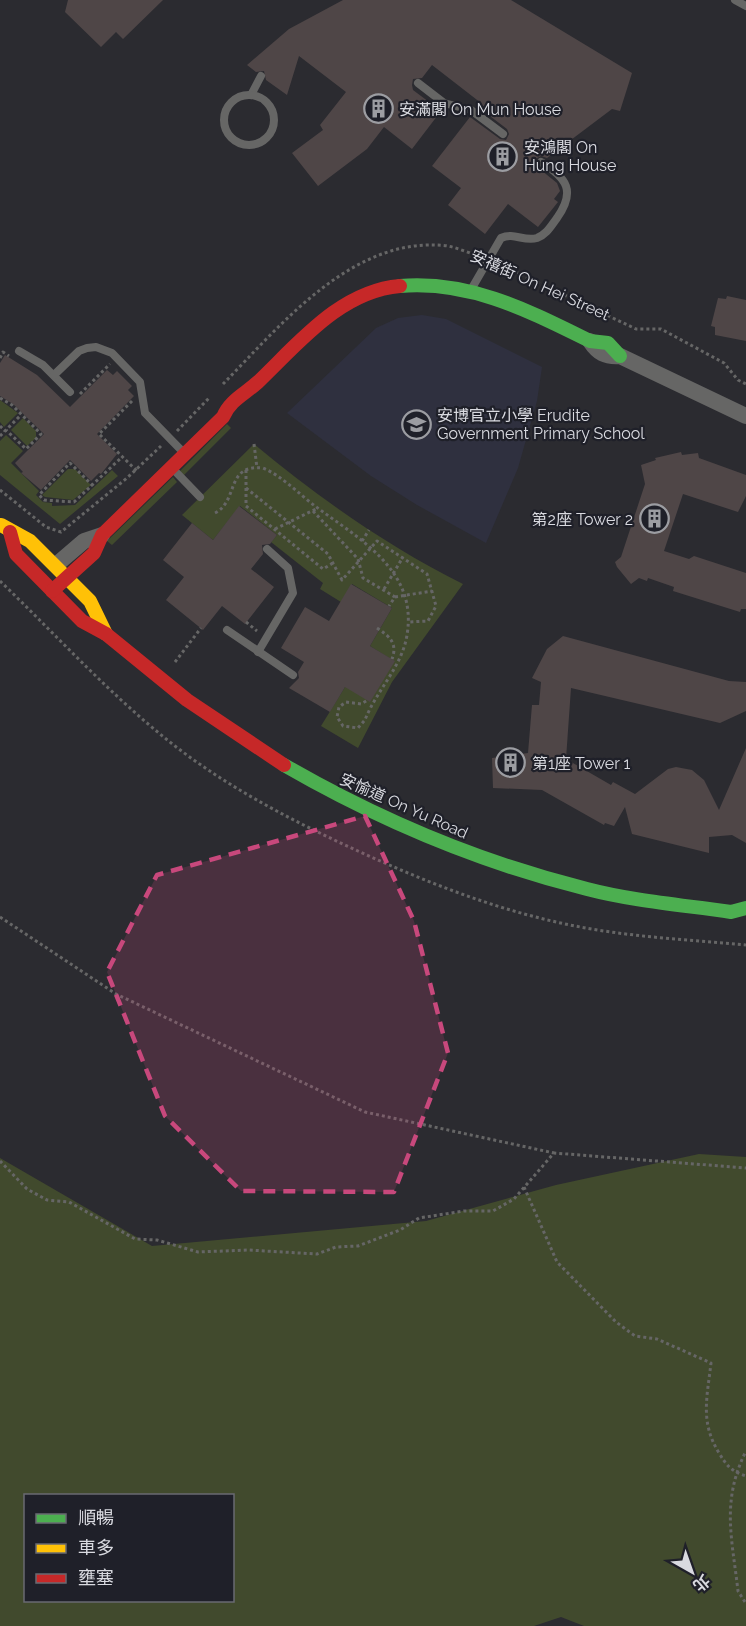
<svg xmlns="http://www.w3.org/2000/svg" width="746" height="1626" font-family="Raleway,'Noto Sans TC',sans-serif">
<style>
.built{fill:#2f303f}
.green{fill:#414a2d;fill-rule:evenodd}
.building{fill:#4f4647}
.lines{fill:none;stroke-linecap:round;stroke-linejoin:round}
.path{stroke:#666;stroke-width:3;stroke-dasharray:3 3;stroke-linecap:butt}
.lane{stroke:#666665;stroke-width:8}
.street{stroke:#666665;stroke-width:16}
.fast{stroke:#4caf50;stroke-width:14}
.slow{stroke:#ffc107;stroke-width:14}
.jam{stroke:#c62828;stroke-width:14}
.marked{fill:#c8487c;fill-opacity:0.2;stroke:#c8487c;stroke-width:4.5;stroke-dasharray:12 8;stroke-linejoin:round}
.labels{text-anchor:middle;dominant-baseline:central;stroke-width:4.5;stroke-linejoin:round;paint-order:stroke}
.poi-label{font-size:16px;fill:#d9dae0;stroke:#1f2029;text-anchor:start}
.street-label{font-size:16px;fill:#d9dae0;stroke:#1f2029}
</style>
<rect width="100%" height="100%" fill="#2b2b30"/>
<polygon class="built" points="422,315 446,319 542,367 537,401 518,468 486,543 417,505 371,476 287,413 376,328 398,318"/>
<g class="green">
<polygon points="0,400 18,413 4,427 0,422"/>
<polygon points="23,418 36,431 36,438 27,446 11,430"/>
<polygon points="227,424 231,428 184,475 180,471"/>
<polygon points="6,435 23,451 11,463 39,491 36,495 43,502 52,503 52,506 75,505 112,470 118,476 60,524 0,475 0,441"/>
<path d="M 254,444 C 319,498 387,546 463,584 L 392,682 L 358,748 L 321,726 L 345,687 L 394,661 L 370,646 L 392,608 L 352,584 L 341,602 L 320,589 L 323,583 L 271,542 L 277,535 L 240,506 L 213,540 L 182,515 Z"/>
<polygon points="68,469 75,469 91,485 73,500 45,497 42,495"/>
<polygon points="173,477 177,482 112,545 107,541"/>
<path d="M 699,1154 L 746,1157 L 746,1626 L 584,1626 L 561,1617 L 534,1626 L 0,1626 L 0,1158 L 152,1246 L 426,1221 L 556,1185 ZM 26,1496 L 232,1496 L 232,1600 L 26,1600 Z"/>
</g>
<g class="building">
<polygon points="68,0 163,0 123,39 116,32 101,47 65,12"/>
<polygon points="343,0 511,0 632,73 620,111 612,109 547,158 541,156 535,159 536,166 557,183 560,191 554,199 558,202 538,227 508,204 485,234 448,205 461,188 432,166 470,117 500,139 506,140 509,134 507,129 478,107 481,103 432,65 422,78 413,79 412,85 413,90 441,111 412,149 384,127 367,149 318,186 292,153 323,130 320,125 346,92 299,56 287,95 266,80 264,71 256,72 247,65 289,29"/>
<polygon points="727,296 746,300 746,341 715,335 715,327 711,326 718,298 726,299"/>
<polygon points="5,355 37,375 70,407 107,370 113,375 117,371 132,386 128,390 134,396 97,434 117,454 101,474 99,473 91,481 70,460 41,490 21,473 23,472 15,463 44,434 13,404 0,396 0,363"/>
<polygon points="681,452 682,455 698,453 699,458 746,475 746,496 738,512 683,494 664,551 689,559 694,556 746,573 746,609 741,609 740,612 673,591 674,587 648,578 647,581 639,578 631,584 617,567 615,562 621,557 645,484 641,465 656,460 655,458"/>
<polygon points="239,506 277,535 270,544 262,545 263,554 251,569 274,587 245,624 222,606 203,630 166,600 184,577 163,560 192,523 213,540"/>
<polygon points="351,584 392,608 370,646 395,661 370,702 345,687 330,712 289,688 299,678 298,672 304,662 281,648 305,607 329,621"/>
<polygon points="563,636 729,681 746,682 746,711 720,723 571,688 566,759 611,785 613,782 635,794 668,769 676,767 692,770 704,780 719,810 746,748 746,843 732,835 709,837 709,853 632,834 625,807 614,826 605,823 604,825 542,790 493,788 492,758 528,753 532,705 539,705 541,682 532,678 547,649"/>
</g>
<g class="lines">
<g class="path">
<polyline points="499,264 636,329 661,329 724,363 738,380 746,384"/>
<polyline points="0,358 3,352 9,356"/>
<path d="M 223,384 C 281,325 354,234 448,246 C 458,248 469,253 479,256"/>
<polyline points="80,394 110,364"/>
<polyline points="0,398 12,405 41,434 26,449 6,430"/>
<polyline points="132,401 99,434 137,471"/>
<polyline points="0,426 5,431"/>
<polyline points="177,431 210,397"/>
<polyline points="0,436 21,415"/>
<polyline points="254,444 257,468"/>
<polyline points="246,470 246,506 323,569 333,563"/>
<polyline points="93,486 70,463 39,495 44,500 74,502 122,457"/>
<polyline points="246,488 328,554 342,580 377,541 427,574 436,606 428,621 408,622"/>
<polyline points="0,490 46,527 61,532 127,478 161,446"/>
<polyline points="313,511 358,559 363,578 395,597 389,606"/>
<path d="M 215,513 C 239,501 225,464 263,468 C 282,476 299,494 315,506 C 359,539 418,570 407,635 C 402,667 376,691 365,720 L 358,728 L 343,726 L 337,717 L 339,707 L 346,702 L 361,704 L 368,700"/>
<polyline points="275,529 318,508"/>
<polyline points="362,541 369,530"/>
<path d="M 0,581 C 53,632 103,687 160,734 C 219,783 288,819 358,851 C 428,883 499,911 575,926 C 631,937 690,940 746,945"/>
<polyline points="384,589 403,557"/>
<polyline points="395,597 432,591"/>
<polyline points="246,622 257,631"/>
<path d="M 377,628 C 389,636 398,643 392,659"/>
<polyline points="175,662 201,628"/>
<polyline points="0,917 116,994 365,1112 554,1153"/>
<polyline points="0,1161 27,1189 47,1200 69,1202 135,1239 157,1240 198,1252 248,1250 317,1254 336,1247 358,1246 400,1230 419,1218 464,1211 493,1211 514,1199 554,1153 746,1168"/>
<path d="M 524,1187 L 557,1262 L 616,1322 L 635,1336 L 657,1339 L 711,1363 C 707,1398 700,1422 719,1453 C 727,1466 731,1471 746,1476"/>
<path d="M 745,1602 L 738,1591 C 732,1538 721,1501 746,1451"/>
</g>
<g class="lane">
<polyline points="735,0 746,6"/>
<polyline points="418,83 444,103 471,110 503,134"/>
<polyline points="251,95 261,76"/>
<circle cx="249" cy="120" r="25"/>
<path d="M 472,288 L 501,238 C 514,232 524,242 537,238 C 547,234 551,226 557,218 C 576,191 567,178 541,162"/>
<polyline points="19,351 43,365 70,392"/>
<polyline points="54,375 79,351 87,348 96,347 112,353 140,382 145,413 184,453"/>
<polyline points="173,469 200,497"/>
<polyline points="227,630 293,675"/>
<polyline points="258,652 293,593 288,568 267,549"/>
</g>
<g class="street">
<path d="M 590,341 C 598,353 605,357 620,356 L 746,416"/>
<polyline points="56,565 84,541 102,535"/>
</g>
<g class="fast">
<path d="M 400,286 C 470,280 529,311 590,341 L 608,343 L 620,356"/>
<path d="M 284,765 C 381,821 478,862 587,889 C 633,901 683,905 731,912 L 746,908"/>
</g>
<polyline class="slow" points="1,525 30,541 90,601 106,634"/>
<g class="jam">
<polyline points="10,532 16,554 82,621 106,634 187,700 284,765"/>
<path d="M 52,591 L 94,553 L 102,535 L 223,417 C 230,400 245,394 258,382 C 298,344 340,291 400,286"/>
</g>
</g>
<path class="marked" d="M 365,816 L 414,921 L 448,1053 L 394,1192 L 241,1191 L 165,1116 L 107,972 L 157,875 Z"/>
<defs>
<symbol id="building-ring" viewBox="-11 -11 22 22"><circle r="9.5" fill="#1f2029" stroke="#9c9da2" stroke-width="1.5"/><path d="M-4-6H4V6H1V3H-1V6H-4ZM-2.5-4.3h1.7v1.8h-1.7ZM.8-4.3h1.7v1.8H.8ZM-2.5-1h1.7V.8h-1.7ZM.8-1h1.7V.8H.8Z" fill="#9c9da2"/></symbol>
<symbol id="school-ring" viewBox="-11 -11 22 22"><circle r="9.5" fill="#1f2029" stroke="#9c9da2" stroke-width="1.5"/><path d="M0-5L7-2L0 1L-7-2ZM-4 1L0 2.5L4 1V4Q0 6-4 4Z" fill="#9c9da2"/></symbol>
</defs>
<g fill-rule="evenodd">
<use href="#building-ring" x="362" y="92" width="33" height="33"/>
<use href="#building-ring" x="486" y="140" width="33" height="33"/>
<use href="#school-ring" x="400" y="408" width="33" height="33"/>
<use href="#building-ring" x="638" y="502" width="33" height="33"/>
<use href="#building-ring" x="494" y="746" width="33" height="33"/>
</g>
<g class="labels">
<g class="poi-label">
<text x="399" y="109">安滿閣 On Mun House</text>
<text x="524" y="147">安鴻閣 On<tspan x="524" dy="18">Hung House</tspan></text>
<text x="437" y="415">安博官立小學 Erudite<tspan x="437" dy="18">Government Primary School</tspan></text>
<text x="633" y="519" text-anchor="end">第2座 Tower 2</text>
<text x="532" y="763">第1座 Tower 1</text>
</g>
<g class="street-label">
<text transform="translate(540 285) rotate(24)">安禧街 On Hei Street</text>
<text transform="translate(404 806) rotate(24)">安愉道 On Yu Road</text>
</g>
</g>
<rect x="24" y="1494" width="210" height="108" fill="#1f2029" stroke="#696a72" stroke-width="1.5"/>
<rect x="36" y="1514" width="30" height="9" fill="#4caf50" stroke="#696a72" stroke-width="1.5"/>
<text x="78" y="1524" font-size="18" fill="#d9dae0">順暢</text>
<rect x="36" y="1544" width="30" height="9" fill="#ffc107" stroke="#696a72" stroke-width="1.5"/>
<text x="78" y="1554" font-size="18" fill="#d9dae0">車多</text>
<rect x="36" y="1574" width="30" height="9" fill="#c62828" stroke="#696a72" stroke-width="1.5"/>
<text x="78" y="1584" font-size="18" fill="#d9dae0">壅塞</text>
<g transform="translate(692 1572) rotate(140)" stroke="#1f2029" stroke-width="4.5" paint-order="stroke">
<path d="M0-4.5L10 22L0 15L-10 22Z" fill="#d9dae0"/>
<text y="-9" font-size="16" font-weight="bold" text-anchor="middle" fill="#d9dae0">北</text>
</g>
</svg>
